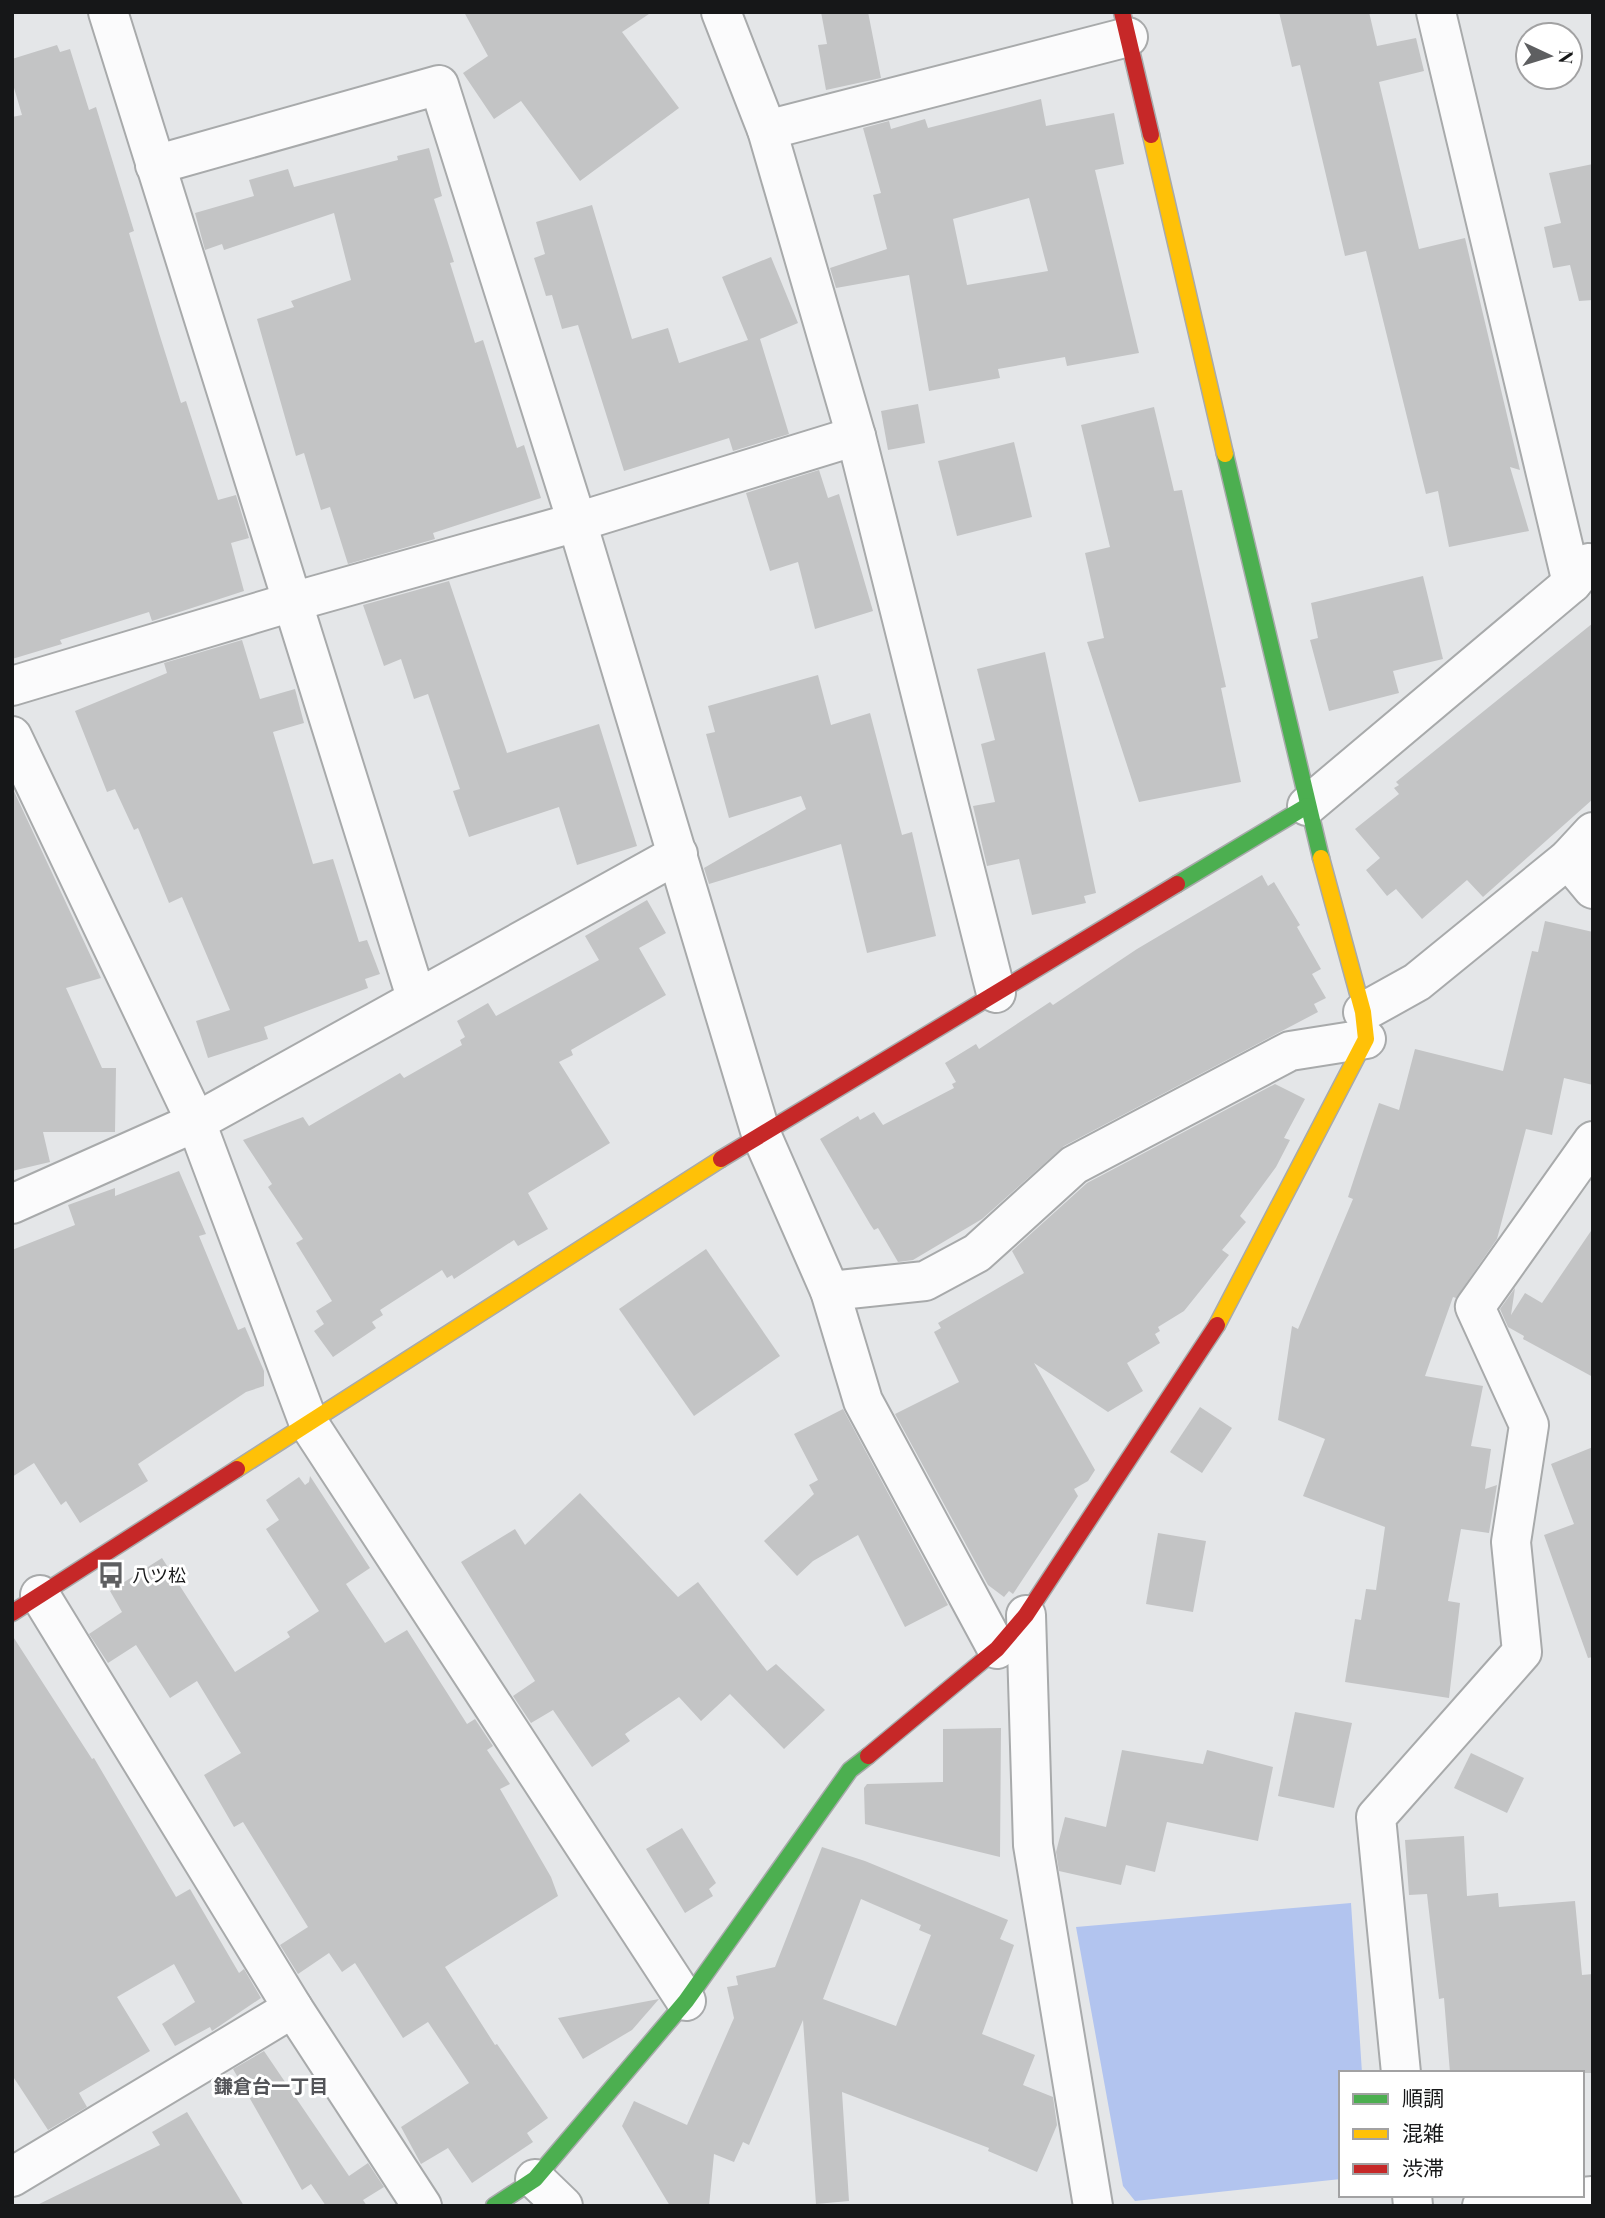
<svg xmlns="http://www.w3.org/2000/svg" width="1605" height="2218" font-family="'Playfair Display','Noto Sans JP',serif">
<style>
.water{fill:#b2c4ef}
.building{fill:#c3c4c5;fill-rule:evenodd}
.lines{fill:none;stroke-linecap:round;stroke-linejoin:round}
.street-casing{stroke:#a8aaab;stroke-width:42}
.fast-casing{stroke:#a8aaab;stroke-width:19}
.slow-casing{stroke:#a8aaab;stroke-width:19}
.jam-casing{stroke:#a8aaab;stroke-width:19}
.street{stroke:#fbfbfc;stroke-width:38}
.fast{stroke:#4caf50;stroke-width:16}
.slow{stroke:#ffc107;stroke-width:16}
.jam{stroke:#c62828;stroke-width:16}
.labels{text-anchor:middle;dominant-baseline:central;stroke-width:6;stroke-linejoin:round;paint-order:stroke}
.poi-label{font-size:18px;fill:#161718;stroke:#fff;text-anchor:start}
.neighbourhood-label{font-size:19px;font-weight:bold;fill:#535458;stroke:#fff}
</style>
<rect width="100%" height="100%" fill="#e4e6e8"/>
<polygon class="water" points="1351,1903 1362,2073 1341,2073 1341,2179 1135,2201 1123,2186 1076,1927"/>
<g class="building">
<polygon points="464,12 652,12 622,32 679,108 580,181 521,101 494,119 463,73 488,56"/>
<polygon points="821,12 868,12 881,78 826,90 818,45 827,44"/>
<polygon points="1279,12 1369,12 1377,46 1416,38 1424,71 1379,82 1419,249 1465,238 1520,470 1510,467 1529,531 1449,547 1438,491 1426,494 1366,251 1345,256 1300,65 1292,67"/>
<polygon points="57,45 60,52 70,49 89,110 96,107 134,231 129,233 159,333 181,403 186,401 218,500 236,495 249,538 231,543 244,591 152,621 149,612 60,640 62,644 12,659 12,117 22,115 12,81 12,59"/>
<path d="M 1041,99 L 1046,126 L 1114,113 L 1124,164 L 1095,170 L 1139,353 L 1067,366 L 1065,357 L 998,369 L 1000,378 L 929,391 L 909,275 L 836,288 L 830,268 L 887,249 L 873,195 L 881,193 L 863,128 L 889,121 L 891,129 L 925,119 L 928,128 ZM 1029,198 L 1048,271 L 967,285 L 953,219 Z"/>
<polygon points="429,148 442,196 434,199 454,262 450,263 475,343 483,340 517,448 524,445 541,498 433,533 435,539 348,564 330,507 321,510 304,453 296,456 257,319 294,307 291,301 351,280 334,213 224,250 222,244 205,250 195,213 254,196 249,180 288,169 294,187 398,160 397,156"/>
<polygon points="1593,164 1593,300 1579,301 1570,265 1553,268 1544,227 1561,223 1549,173"/>
<polygon points="592,205 632,339 668,328 679,363 748,340 722,277 771,257 798,323 760,339 789,434 733,451 729,438 624,471 578,325 562,329 552,295 546,296 534,258 545,254 536,222"/>
<polygon points="918,404 925,443 888,450 881,411"/>
<polygon points="1154,407 1174,491 1182,490 1226,687 1221,688 1241,782 1139,802 1087,642 1104,638 1085,553 1110,547 1081,425"/>
<polygon points="1014,442 1032,517 957,536 938,461"/>
<polygon points="819,470 828,498 839,494 873,611 815,629 798,562 770,571 746,493"/>
<polygon points="1423,576 1443,659 1393,671 1399,693 1329,711 1310,640 1318,638 1311,603"/>
<polygon points="449,581 507,753 599,724 637,846 577,865 559,807 469,837 453,791 460,789 428,694 414,699 401,659 384,666 363,605"/>
<polygon points="1593,623 1593,799 1483,897 1467,880 1422,919 1396,889 1387,896 1366,870 1380,858 1355,829 1399,794 1394,788 1399,785 1396,782"/>
<polygon points="242,640 260,699 295,689 304,723 273,732 313,864 333,859 359,942 367,940 380,974 365,979 368,988 264,1027 268,1039 208,1058 196,1021 230,1010 182,897 169,903 138,828 134,830 115,789 107,792 75,711 167,673 164,663"/>
<polygon points="1045,652 1096,893 1084,896 1086,903 1032,915 1019,859 987,866 973,806 995,802 981,744 995,740 977,669"/>
<polygon points="818,675 831,725 870,713 902,835 912,832 936,936 867,953 841,844 709,884 704,868 806,809 801,796 729,818 706,734 715,732 708,706"/>
<polygon points="12,787 101,978 66,988 102,1068 116,1068 115,1132 43,1132 50,1162 12,1171"/>
<polygon points="1262,875 1268,886 1274,882 1300,925 1297,927 1321,969 1312,974 1326,998 1314,1004 1318,1012 1064,1146 982,1219 913,1260 898,1262 878,1228 874,1230 870,1224 820,1139 858,1116 860,1120 874,1112 883,1125 954,1088 952,1084 956,1082 945,1063 976,1044 979,1049 1050,1002 1053,1005 1137,949"/>
<polygon points="647,900 666,933 639,948 666,995 571,1050 573,1055 559,1062 610,1143 528,1193 548,1229 518,1246 514,1240 454,1279 452,1275 447,1278 442,1270 380,1310 383,1315 372,1322 376,1328 333,1357 314,1331 324,1324 316,1311 332,1301 296,1243 303,1239 268,1187 272,1184 243,1140 303,1117 309,1126 400,1073 404,1078 462,1045 460,1040 465,1037 457,1021 488,1003 496,1016 599,960 585,936"/>
<polygon points="1545,921 1593,932 1593,1085 1564,1078 1552,1135 1526,1129 1497,1239 1456,1298 1453,1297 1425,1376 1483,1386 1471,1446 1491,1449 1485,1489 1497,1485 1489,1533 1461,1529 1448,1601 1460,1603 1449,1698 1345,1682 1355,1619 1361,1620 1366,1589 1376,1590 1385,1527 1303,1496 1325,1439 1278,1420 1292,1326 1298,1329 1353,1199 1348,1197 1379,1103 1399,1110 1415,1049 1503,1071 1532,951 1538,952"/>
<polygon points="1275,1084 1305,1099 1284,1138 1290,1140 1276,1167 1240,1216 1246,1222 1222,1250 1229,1255 1184,1311 1158,1327 1160,1331 1155,1334 1160,1343 1127,1363 1143,1391 1108,1412 1034,1363 1095,1470 1088,1481 1074,1489 1078,1496 1013,1594 1009,1591 1004,1597 988,1585 895,1414 959,1382 934,1332 941,1328 938,1323 1024,1273 1012,1251 1087,1183"/>
<polygon points="179,1171 206,1234 199,1236 238,1330 245,1327 264,1371 264,1386 246,1392 138,1464 148,1481 80,1523 66,1501 61,1505 34,1463 12,1477 12,1250 75,1225 68,1205 115,1188 115,1196"/>
<polygon points="1593,1228 1593,1377 1523,1339 1524,1336 1508,1327 1500,1309 1515,1288 1511,1315 1525,1293 1542,1303"/>
<polygon points="706,1249 780,1356 694,1416 619,1309"/>
<polygon points="1200,1407 1232,1428 1202,1473 1170,1452"/>
<polygon points="843,1409 948,1605 905,1627 858,1535 813,1561 797,1576 764,1541 814,1494 809,1485 818,1480 794,1434"/>
<polygon points="1593,1447 1593,1657 1588,1658 1544,1535 1574,1524 1551,1464"/>
<polygon points="310,1476 370,1568 346,1584 385,1643 407,1630 467,1724 475,1719 493,1746 487,1750 510,1784 500,1789 551,1877 558,1896 445,1967 495,2045 497,2044 548,2118 527,2133 533,2142 472,2183 448,2148 421,2164 401,2127 469,2083 428,2022 403,2038 355,1963 342,1972 329,1953 298,1974 280,1945 308,1927 243,1822 234,1827 204,1775 241,1753 197,1681 170,1698 136,1645 108,1663 89,1634 122,1612 110,1591 162,1558 235,1672 290,1637 287,1632 319,1611 266,1529 279,1520 266,1500 299,1477 305,1485 309,1482"/>
<polygon points="580,1493 678,1597 698,1582 767,1671 776,1664 825,1710 784,1749 730,1694 701,1721 679,1697 625,1734 630,1741 592,1767 553,1710 531,1723 513,1696 535,1681 461,1562 515,1529 525,1545"/>
<polygon points="1158,1533 1206,1541 1193,1612 1146,1604"/>
<polygon points="12,1635 92,1759 94,1758 176,1897 190,1889 239,1973 244,1969 261,1998 212,2031 210,2027 175,2046 162,2024 195,2002 174,1964 117,1997 150,2051 79,2093 87,2107 48,2130 12,2075"/>
<polygon points="1295,1712 1352,1723 1334,1808 1278,1796"/>
<polygon points="1001,1728 1000,1857 865,1824 864,1788 867,1784 943,1782 943,1729"/>
<polygon points="1122,1750 1203,1764 1207,1750 1273,1767 1258,1841 1167,1822 1155,1872 1126,1865 1121,1885 1059,1871 1056,1852 1065,1817 1106,1827"/>
<polygon points="1471,1753 1524,1778 1507,1813 1454,1788"/>
<polygon points="682,1828 716,1883 709,1889 713,1896 685,1913 646,1849"/>
<polygon points="1464,1836 1467,1896 1498,1893 1499,1907 1575,1901 1582,1975 1593,1974 1593,2073 1450,2073 1444,1998 1439,1999 1427,1894 1409,1895 1405,1840"/>
<path d="M 822,1847 L 865,1861 L 1008,1920 L 1000,1939 L 1014,1945 L 982,2034 L 1035,2055 L 1023,2085 L 1053,2097 L 1057,2125 L 1037,2172 L 988,2151 L 989,2148 L 842,2092 L 849,2201 L 816,2204 L 803,2020 L 749,2145 L 743,2142 L 734,2162 L 714,2154 L 709,2206 L 670,2206 L 622,2126 L 634,2101 L 687,2125 L 734,2018 L 727,1987 L 738,1985 L 736,1976 L 775,1967 ZM 861,1899 L 921,1925 L 919,1930 L 931,1935 L 896,2026 L 823,1999 Z"/>
<polygon points="659,1999 632,2030 583,2059 558,2018"/>
<polygon points="264,2051 349,2176 368,2163 384,2187 363,2200 367,2206 326,2206 311,2184 302,2190 233,2069"/>
<polygon points="187,2112 244,2206 35,2206 160,2145 152,2132"/>
</g>
<g class="lines">
<defs>
<g id="street">
<polyline points="108,12 416,997"/>
<polyline points="721,12 767,130 856,436 996,993"/>
<polyline points="1436,12 1572,583"/>
<polyline points="767,130 1128,37"/>
<polyline points="155,165 439,85 577,522 761,1134 830,1291 863,1401 997,1649"/>
<polyline points="12,686 292,602 577,522 856,436"/>
<polyline points="12,736 196,1122 309,1424 686,2001"/>
<polyline points="1307,806 1572,583 1589,563"/>
<polyline points="1568,859 1593,889"/>
<polyline points="1363,1012 1417,982 1568,859 1593,832"/>
<polyline points="12,1204 196,1122 678,854"/>
<polyline points="830,1291 925,1281 977,1253 1074,1165 1290,1051 1366,1039"/>
<polyline points="40,1595 293,2008 422,2206"/>
<polyline points="1026,1615 1033,1845 1093,2206"/>
<polyline points="1401,2073 1376,1817 1522,1652 1511,1542 1529,1425 1475,1307 1593,1141"/>
<polyline points="12,2177 293,2008"/>
<polyline points="535,2179 563,2206"/>
<polyline points="1412,2195 1413,2206"/>
<polyline points="1482,2206 1593,2196"/>
</g>
<g id="fast">
<polyline points="1225,454 1321,858"/>
<polyline points="1177,884 1307,806"/>
<polyline points="494,2206 535,2179 686,2001 850,1770 868,1756"/>
</g>
<g id="slow">
<polyline points="1151,135 1225,454"/>
<polyline points="1217,1325 1366,1039 1363,1012 1321,858"/>
<polyline points="237,1469 721,1159"/>
</g>
<g id="jam">
<polyline points="1122,12 1151,135"/>
<polyline points="721,1159 1177,884"/>
<polyline points="12,1613 237,1469"/>
<polyline points="868,1756 997,1649 1026,1615 1217,1325"/>
</g>
</defs>
<use href="#street" class="street-casing"/>
<use href="#fast" class="fast-casing"/>
<use href="#slow" class="slow-casing"/>
<use href="#jam" class="jam-casing"/>
<use href="#street" class="street"/>
<use href="#fast" class="fast"/>
<use href="#slow" class="slow"/>
<use href="#jam" class="jam"/>
</g>
<defs>
<symbol id="bus-bare" viewBox="-9 -9 18 18"><path d="M-5-6H5V4H4V6H2V4H-2V6H-4V4H-5ZM-3.5-4V0h7V-4ZM-3.5 1.2v1.5H-2V1.2ZM2 1.2v1.5H3.5V1.2Z" fill="#5e5f61" stroke="#fff" stroke-width="2.5" paint-order="stroke"/></symbol>
</defs>
<g fill-rule="evenodd">
<use href="#bus-bare" x="92" y="1556" width="38" height="38"/>
</g>
<g class="labels">
<g class="poi-label">
<text x="132" y="1575">八ツ松</text>
</g>
<g class="neighbourhood-label">
<text x="271" y="2085">鎌倉台一丁目</text>
</g>
</g>
<rect width="1605" height="2218" fill="none" stroke="#161718" stroke-width="28"/>
<rect x="1339" y="2071" width="245" height="126" fill="#ffffff" stroke="#a2a2a3" stroke-width="2"/>
<rect x="1353" y="2094" width="35" height="10" fill="#4caf50" stroke="#a2a2a3" stroke-width="2"/>
<text x="1402" y="2106" font-size="21" fill="#161718">順調</text>
<rect x="1353" y="2129" width="35" height="10" fill="#ffc107" stroke="#a2a2a3" stroke-width="2"/>
<text x="1402" y="2141" font-size="21" fill="#161718">混雑</text>
<rect x="1353" y="2164" width="35" height="10" fill="#c62828" stroke="#a2a2a3" stroke-width="2"/>
<text x="1402" y="2176" font-size="21" fill="#161718">渋滞</text>
<g transform="translate(1549 56) rotate(94)"><circle r="33" fill="#ffffff" stroke="#a2a2a3" stroke-width="2"/>
<path d="M0-5L12 26L0 18L-12 26Z" fill="#5e5f61"/>
<text y="-10" font-size="19" font-weight="bold" text-anchor="middle" fill="#161718">N</text>
</g>
</svg>
